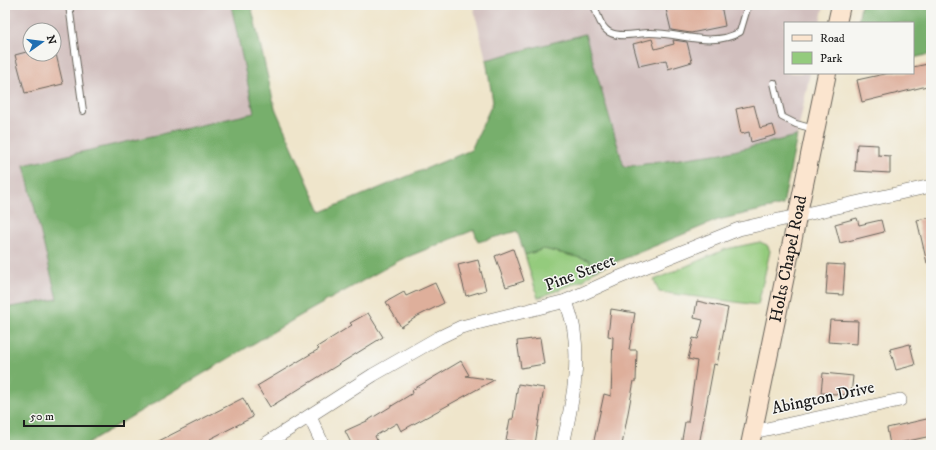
<svg xmlns="http://www.w3.org/2000/svg" width="936" height="450" font-family="'IM FELL DW Pica',serif">
<style>
.industrial{fill:#d1bfbe;fill-rule:evenodd}
.green{fill:#94cb7d;stroke:#58744c}
.forest{fill:#77af6c;stroke:#4a6644}
.building{fill:#deaf9b}
.lines{fill:none;stroke-linecap:round;stroke-linejoin:round}
.lane-casing{stroke:#666259;stroke-width:8}
.street-casing{stroke:#666259;stroke-width:14}
.secondary-casing{stroke:#666259;stroke-width:20}
.lane{stroke:#fff;stroke-width:6}
.street{stroke:#fff;stroke-width:13}
.secondary{stroke:#fbe5cf;stroke-width:18}
.labels{text-anchor:middle;dominant-baseline:central;stroke-width:3;stroke-linejoin:round;paint-order:stroke}
.street-label{font-size:17px;fill:#1c1c1c;stroke:#f6f6f2}
</style>
<rect width="100%" height="100%" fill="#f6f6f2"/>
<filter id="ink" filterUnits="userSpaceOnUse"><feTurbulence type="fractalNoise" baseFrequency=".025" numOctaves="2"/><feDisplacementMap in="SourceGraphic" scale="8" xChannelSelector="R" yChannelSelector="G"/><feConvolveMatrix kernelMatrix="1 2 1 2 8 2 1 2 1" color-interpolation-filters="sRGB"/></filter>
<filter id="wash" filterUnits="userSpaceOnUse"><feTurbulence type="fractalNoise" baseFrequency=".012" numOctaves="4" result="noise"/><feDisplacementMap in="SourceGraphic" scale="16" xChannelSelector="R" yChannelSelector="G"/><feGaussianBlur stdDeviation="0.9" result="paint"/><feColorMatrix in="noise" values="0 0 0 0 0 0 0 0 0 0 0 0 0 0 0 0 0 1.4 0 .05"/><feComposite in="paint" operator="in"/></filter>
<g filter="url(#wash)">
<rect width="100%" height="100%" fill="#efe5cb"/>
<g class="industrial">
<path d="M 5,5 L 231,5 L 255,113 L 24,165 L 57,300 L 5,308 ZM 30,30 L 54,30 L 54,54 L 30,54 Z"/>
<polygon points="473,5 824,5 820,23 785,23 785,73 810,73 797,136 729,152 624,168 585,34 486,60"/>
</g>
<g class="green">
<polygon points="760,242 767,245 770,251 758,305 659,292 654,280 726,249"/>
<polygon points="544,249 590,260 594,271 584,280 538,298 525,255"/>
</g>
<g class="forest">
<polygon points="231,5 251,5 275,108 321,212 471,150 493,102 486,60 585,34 624,167 729,152 797,136 783,205 718,220 594,271 589,260 544,249 525,255 517,231 478,242 474,230 400,260 298,317 84,445 5,445 5,308 57,299 24,165 254,113"/>
<polygon points="861,5 931,5 931,54 913,58 913,23 858,23"/>
</g>
<g id="blocks">
<g class="building">
<polygon points="665,5 721,5 725,26 691,33 671,30"/>
<polygon points="652,39 655,49 674,44 673,40 687,42 692,62 668,69 666,60 639,66 633,44"/>
<polygon points="30,51 30,54 56,54 63,84 25,93 15,55"/>
<polygon points="928,64 931,85 862,102 857,80 889,73 913,73 913,67"/>
<polygon points="754,105 760,128 773,125 776,135 751,142 749,132 741,134 736,109"/>
<polygon points="857,144 878,145 878,155 890,156 890,173 855,171"/>
<polygon points="931,217 931,262 927,263 917,220"/>
<polygon points="857,218 859,225 881,220 884,232 840,243 835,224"/>
<polygon points="513,249 524,281 506,287 495,256"/>
<polygon points="478,260 486,290 466,296 458,265"/>
<polygon points="828,264 845,265 843,295 826,294"/>
<polygon points="435,283 444,303 418,316 401,327 386,302 404,292 406,296"/>
<polygon points="697,301 728,308 717,365 714,364 699,445 681,445 685,422 688,422 697,361 688,359 693,338 698,339 703,320 694,318"/>
<polygon points="611,309 635,313 629,350 637,350 636,381 634,381 622,445 593,445 604,394 611,396 613,337 608,336"/>
<polygon points="368,313 383,337 270,407 257,386 319,349 317,347 352,325 350,323"/>
<polygon points="830,320 858,321 857,344 828,342"/>
<polygon points="540,338 544,364 521,368 517,341"/>
<polygon points="910,344 915,365 896,370 890,349"/>
<polygon points="461,361 469,375 466,376 494,380 401,431 397,423 375,436 379,445 352,445 345,431 367,421 413,393 412,390"/>
<polygon points="823,373 853,376 851,395 821,393"/>
<polygon points="518,384 544,388 535,444 506,440 510,419 513,419"/>
<polygon points="243,398 253,417 210,439 212,441 205,445 151,445"/>
<polygon points="931,418 931,436 890,445 887,428"/>
</g>
</g>
</g>
<g filter="url(#ink)">
<use href="#blocks" fill-opacity="0" stroke="#666259" stroke-width="1"/>
<g class="lines">
<defs>
<g id="lane">
<polyline points="69,5 83,111"/>
<path d="M 594,5 C 597,14 601,29 611,33 C 622,38 638,33 650,33 C 681,33 712,48 740,32 L 748,5"/>
<polyline points="774,83 782,117 796,124 814,129"/>
</g>
<g id="street">
<polyline points="310,417 323,445"/>
<polyline points="753,432 900,400"/>
<polyline points="264,445 373,375 438,338 461,327 566,301 615,279 739,229 931,186"/>
<path d="M 563,445 C 571,407 580,370 574,331 C 573,321 569,311 566,301"/>
</g>
<g id="secondary">
<polyline points="837,23 841,5"/>
<path id="s1" d="M 750,445 L 827,73"/>
</g>
</defs>
<use href="#lane" class="lane-casing"/>
<use href="#street" class="street-casing"/>
<use href="#secondary" class="secondary-casing"/>
<use href="#lane" class="lane"/>
<use href="#street" class="street"/>
<use href="#secondary" class="secondary"/>
</g>
</g>
<g class="labels">
<g class="street-label">
<text stroke="none"><textPath href="#s1" startOffset="190">Holts Chapel Road</textPath></text>
<text transform="translate(580 273) rotate(-21)">Pine Street</text>
<text transform="translate(823 398) rotate(-12)">Abington Drive</text>
</g>
</g>
<rect width="936" height="450" fill="none" stroke="#f6f6f2" stroke-width="20"/>
<rect x="784" y="22" width="130" height="52" fill="#f6f6f2" stroke="#9f9f9c"/>
<rect x="792" y="35" width="20" height="6" fill="#fbe5cf" stroke="#9f9f9c"/>
<text x="820" y="42" font-size="12" fill="#1c1c1c">Road</text>
<rect x="792" y="52" width="20" height="12" fill="#94cb7d" stroke="#9f9f9c"/>
<text x="820" y="62" font-size="12" fill="#1c1c1c">Park</text>
<g transform="translate(42 42) rotate(76)"><circle r="19" fill="#f6f6f2" stroke="#9f9f9c"/>
<path d="M0-3L7 15L0 10L-7 15Z" fill="#1f6fb2"/>
<text y="-6" font-size="11" font-weight="bold" text-anchor="middle" fill="#1c1c1c">N</text>
</g>
<path d="M24 420v6h100v-6" fill="none" stroke="#1c1c1c" stroke-width="2"/>
<text x="30" y="420" font-size="12" fill="#1c1c1c" stroke="#f6f6f2" stroke-width="3" paint-order="stroke">50 m</text>
</svg>
